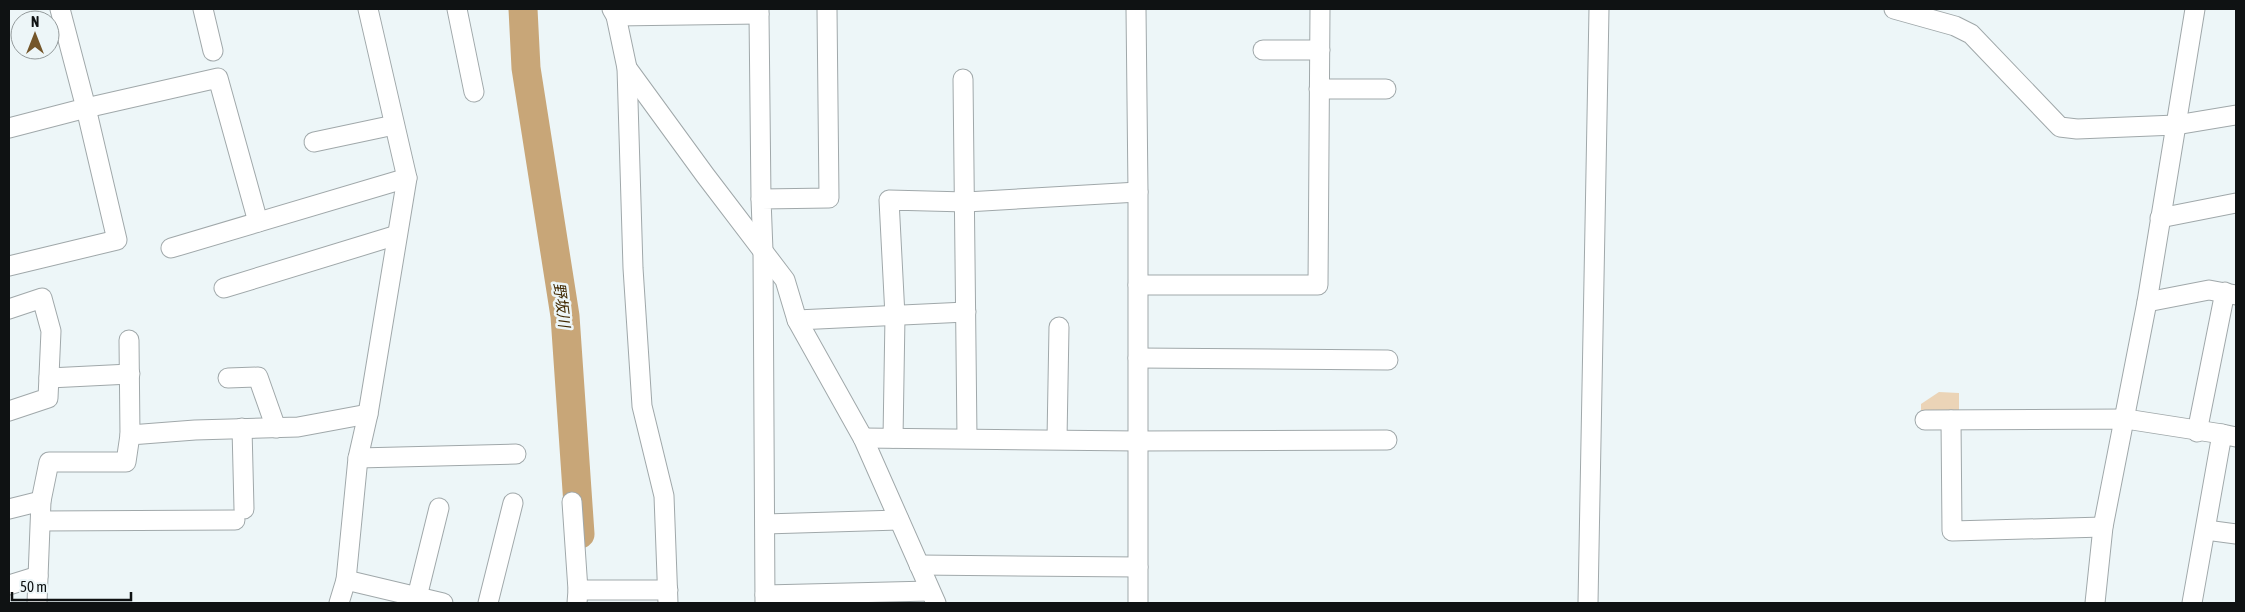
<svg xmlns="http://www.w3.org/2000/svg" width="2245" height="612" font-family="'Asap Condensed','Noto Sans JP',sans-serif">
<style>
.green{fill:#ebd4b7}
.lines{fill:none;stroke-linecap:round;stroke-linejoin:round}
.river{stroke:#c8a678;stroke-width:29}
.minor-casing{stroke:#a0a8aa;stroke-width:21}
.minor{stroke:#fff;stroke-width:19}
.labels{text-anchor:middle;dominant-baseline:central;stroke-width:5;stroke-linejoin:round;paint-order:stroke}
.water-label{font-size:15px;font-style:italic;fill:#412902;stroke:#edf6f8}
</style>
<rect width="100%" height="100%" fill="#edf6f8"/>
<polygon class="green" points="1939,392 1959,393 1959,414 1921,414 1921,404"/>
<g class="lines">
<polyline class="river" points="523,9 526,68 565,316 580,534"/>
<defs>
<g id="minor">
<polyline points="203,9 213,51"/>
<polyline points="457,9 474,92"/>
<polyline points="612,9 616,16 627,68 633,268 642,406 664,496 668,603"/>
<polyline points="1136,9 1138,192 1138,603"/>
<polyline points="1894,9 1955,26 1971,34 2060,127 2077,129 2176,125 2236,115"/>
<polyline points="759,14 761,199"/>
<polyline points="616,16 759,14 759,9"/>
<polyline points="1263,50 1320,50"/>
<polyline points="627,68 705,175 785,280 797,320 863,438 936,603"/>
<polyline points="963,79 967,438"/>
<polyline points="1319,89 1386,89"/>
<polyline points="9,128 86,108 60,9"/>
<polyline points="314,142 394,125"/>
<polyline points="2160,218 2236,203"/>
<polyline points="171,248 407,178"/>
<polyline points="9,266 117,240 86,108 218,78 258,222"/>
<polyline points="1138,285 1318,285 1320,9"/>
<polyline points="224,288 397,235"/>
<polyline points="2147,302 2209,290 2236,295"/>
<polyline points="9,309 42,298 51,331 48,398 9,411"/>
<polyline points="797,320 966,312"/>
<polyline points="129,340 130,435"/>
<polyline points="1138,358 1388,360"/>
<polyline points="49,378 130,374"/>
<polyline points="228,378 258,377 276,428"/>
<polyline points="1925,420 2126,419 2222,434"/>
<polyline points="1951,420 1952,531 2103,527"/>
<polyline points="242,428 244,509"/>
<polyline points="2197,432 2225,292"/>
<polyline points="863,438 1138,441 1387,440"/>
<polyline points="893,438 895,316 889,200 966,202 1138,192"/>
<polyline points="1057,439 1059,327"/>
<polyline points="358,458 516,454"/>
<polyline points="572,502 578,590 577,603"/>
<polyline points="9,509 41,501"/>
<polyline points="41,521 235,520"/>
<polyline points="765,524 899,520"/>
<polyline points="2206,530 2236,534"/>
<polyline points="919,565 1138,567"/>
<polyline points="346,580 443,603"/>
<polyline points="9,585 38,576"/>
<polyline points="578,590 668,590"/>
<polyline points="765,595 930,591"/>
<polyline points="417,597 439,508"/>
<polyline points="37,603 41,501 49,462 126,462 130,435 195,430 298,427 368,414"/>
<polyline points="339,603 346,580 358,458 368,414 407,178 368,9"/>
<polyline points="488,603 513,503"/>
<polyline points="765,603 763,251 761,199 829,198 827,9"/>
<polyline points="1588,603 1599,9"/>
<polyline points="2095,603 2103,527 2147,302 2195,9"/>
<polyline points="2192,603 2222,434 2236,437"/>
</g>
</defs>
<use href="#minor" class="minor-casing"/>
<use href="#minor" class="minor"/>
</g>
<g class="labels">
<g class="water-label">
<text transform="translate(562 305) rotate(83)">野坂川</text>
</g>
</g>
<rect width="2245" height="612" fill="none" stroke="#0f1213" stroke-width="20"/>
<g transform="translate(35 35)"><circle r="24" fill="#edf6f8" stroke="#949b9c"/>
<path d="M0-4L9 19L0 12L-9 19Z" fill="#74562a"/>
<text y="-8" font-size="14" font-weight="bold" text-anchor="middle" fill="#0f1213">N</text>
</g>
<path d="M12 592v8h119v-8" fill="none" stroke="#0f1213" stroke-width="2.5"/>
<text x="20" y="592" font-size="15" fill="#0f1213" stroke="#edf6f8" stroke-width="4" paint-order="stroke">50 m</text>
</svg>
